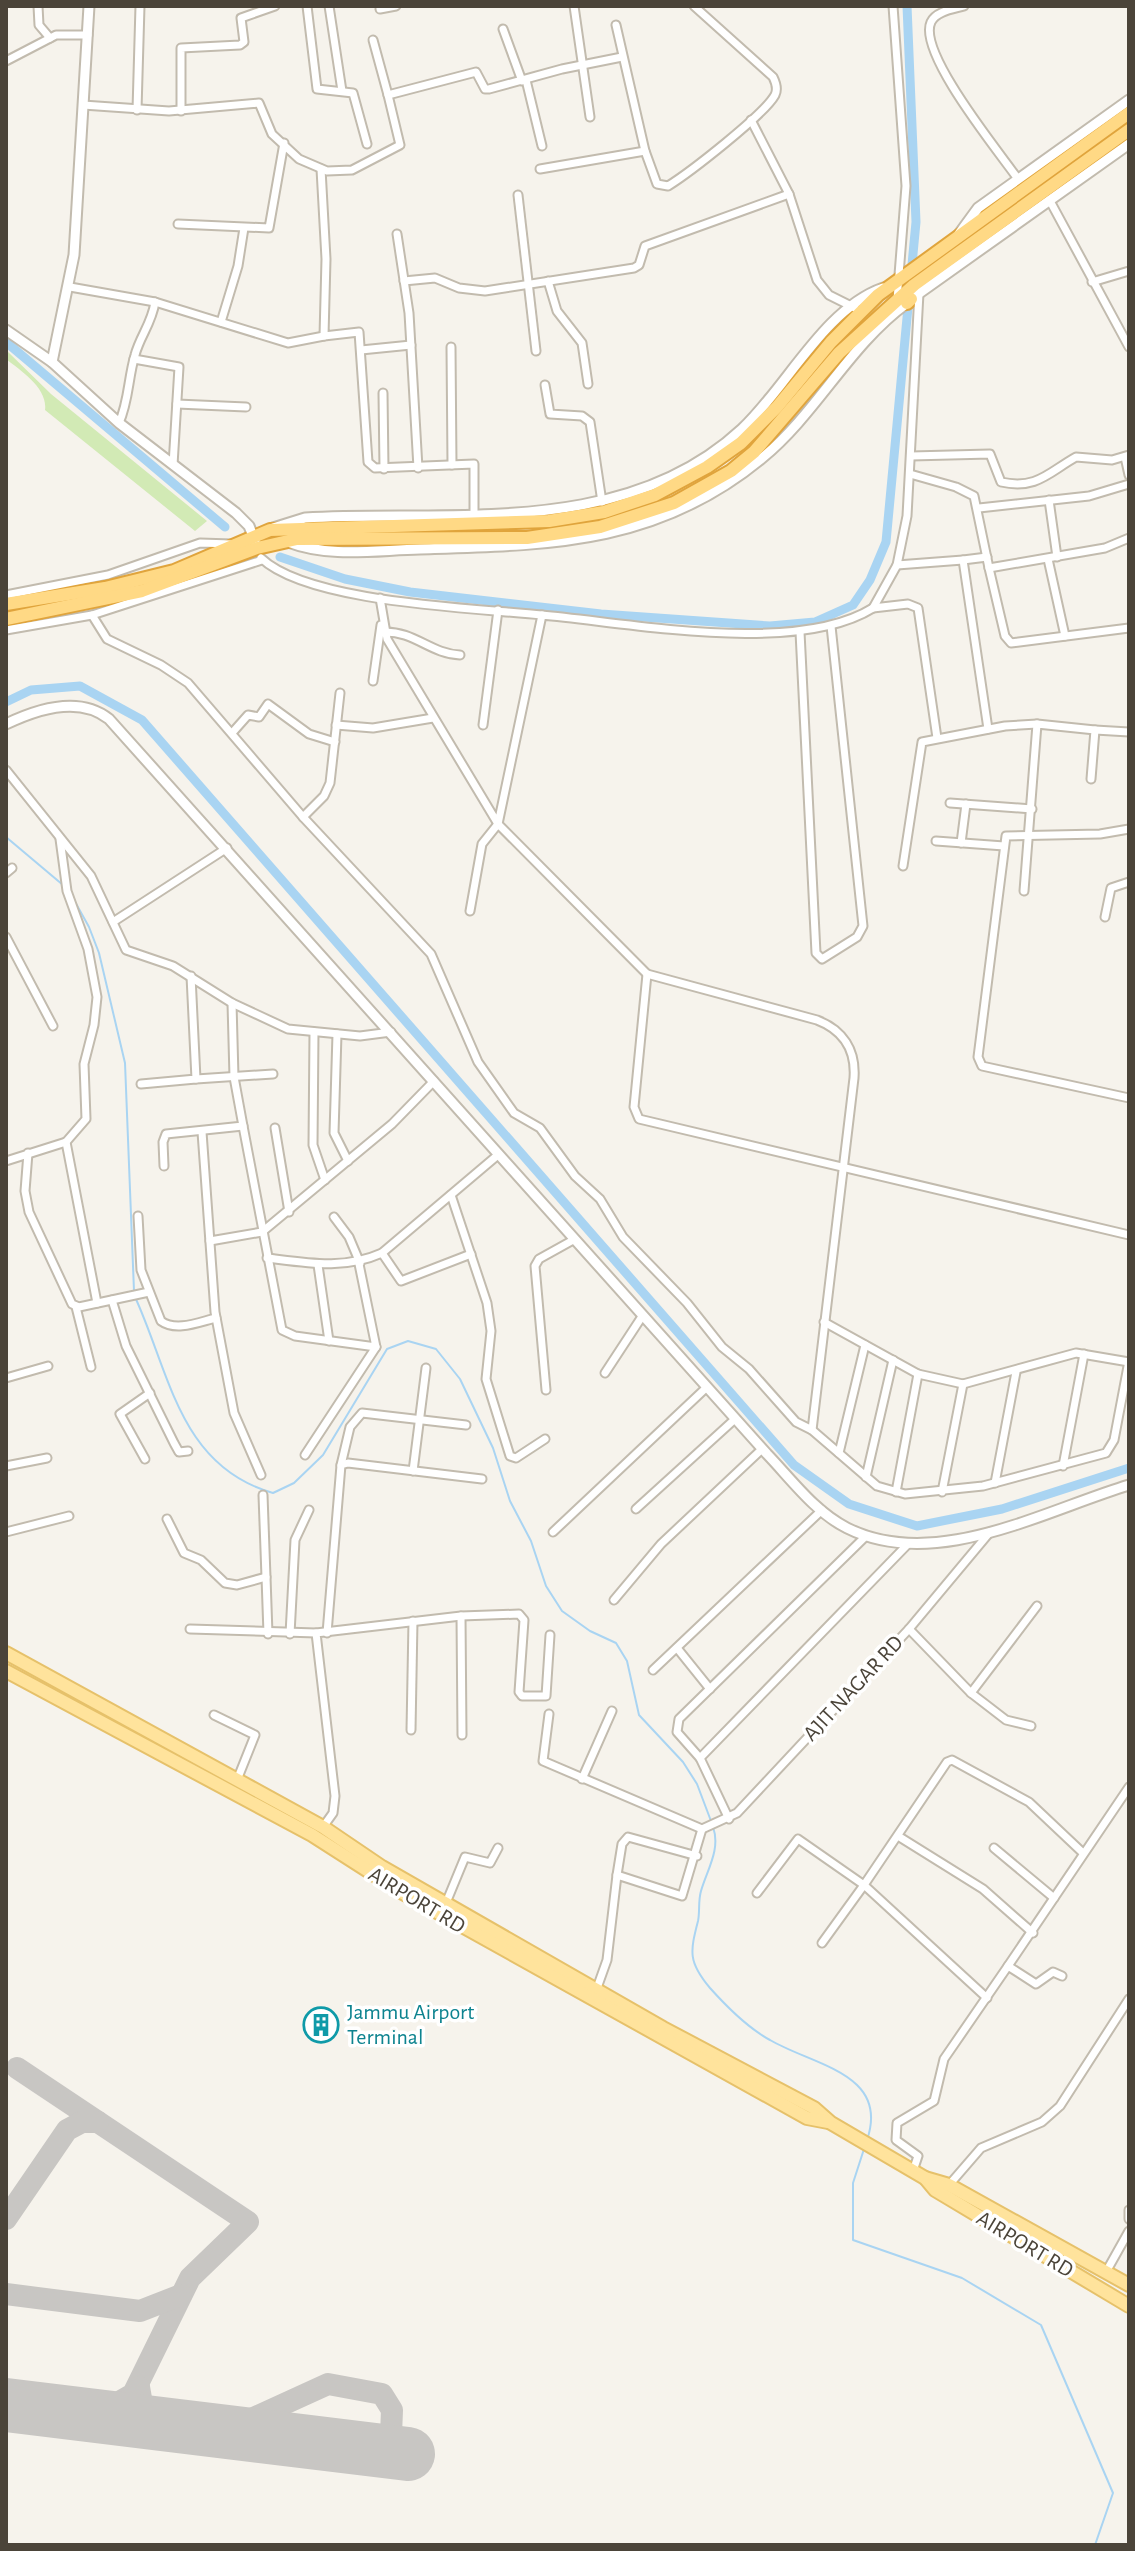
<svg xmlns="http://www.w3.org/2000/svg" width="1135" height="2551" font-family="'Alegreya Sans',sans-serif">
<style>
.park{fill:#d2eab5}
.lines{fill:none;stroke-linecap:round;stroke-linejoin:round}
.stream{stroke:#a9d4f2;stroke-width:2}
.canal{stroke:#a9d4f2;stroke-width:9}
.taxiway{stroke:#c8c6c3;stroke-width:22}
.runway{stroke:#c8c6c3;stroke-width:54}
.minor-casing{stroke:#c2bbae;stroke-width:11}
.tertiary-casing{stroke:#c2bbae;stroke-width:13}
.primary-casing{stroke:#e6c16a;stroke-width:16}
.trunk-casing{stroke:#e0a43c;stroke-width:16}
.minor{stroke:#fff;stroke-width:7}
.tertiary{stroke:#fff;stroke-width:9}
.primary{stroke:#ffe39c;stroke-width:12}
.trunk{stroke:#ffd985;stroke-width:12}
.labels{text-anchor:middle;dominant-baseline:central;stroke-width:7;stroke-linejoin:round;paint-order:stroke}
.street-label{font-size:22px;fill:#4b4439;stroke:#fff}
.culture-label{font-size:22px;fill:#0d838f;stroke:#fff;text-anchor:start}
</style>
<rect width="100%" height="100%" fill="#f6f3ec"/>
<path class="park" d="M 6,350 L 51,394 L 207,521 L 195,531 L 45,410 C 48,388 21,371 6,359 Z"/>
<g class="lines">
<g class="stream">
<polyline points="6,837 63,885"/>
<polyline points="74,900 89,927 99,953 125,1063 134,1291"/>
<path d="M 135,1297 C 170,1373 179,1466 273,1493 L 294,1483 L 323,1455 L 387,1349 L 408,1341 L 436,1349 L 460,1379 L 493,1448 L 510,1501 L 531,1541 L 546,1586 L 562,1611 L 590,1631 L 616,1643 L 627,1661 L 639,1715 L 683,1762 L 697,1784 L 711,1821"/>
<path d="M 713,1827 C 721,1849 707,1870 701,1891 C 698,1901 700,1912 698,1921 C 690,1952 688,1962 710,1988 C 727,2007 748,2028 770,2040 C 812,2065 890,2073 867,2140"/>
<polyline points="864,2149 853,2183 853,2240 962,2278 1041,2325 1113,2493 1095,2545"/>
</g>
<g class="canal">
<polyline points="6,342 225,527"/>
<polyline points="280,557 345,579 410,592 601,614 770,626 815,622 853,605 870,580 886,542 916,222 907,6"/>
<polyline points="6,702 31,690 80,686 142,720 794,1465 849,1504 917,1526 1002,1509 1129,1468"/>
</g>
<g class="taxiway">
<polyline points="17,2068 248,2222 190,2278 133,2394 95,2416"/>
<polyline points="6,2219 67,2130 82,2122 98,2122"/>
<polyline points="6,2294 140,2311 181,2295"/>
<polyline points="139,2387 143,2410 152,2423"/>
<polyline points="225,2431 328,2384 382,2394 392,2410 391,2435 372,2454 351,2455 299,2441"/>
</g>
<polyline class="runway" points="6,2405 408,2454"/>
<defs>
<g id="minor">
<polyline points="38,6 39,25 50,38"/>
<polyline points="307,6 317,89 353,93 367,144"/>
<polyline points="329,6 342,91"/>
<polyline points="574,6 590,117"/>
<polyline points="893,6 906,186 897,300"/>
<path d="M 964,6 C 954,9 936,11 931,22 C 917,52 999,152 1018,179"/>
<polyline points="380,9 396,6"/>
<path d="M 616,25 L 645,151 L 657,184 L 668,186 C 689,173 764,115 775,95 C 778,89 776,83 773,77 L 694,6"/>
<polyline points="503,29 522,81"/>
<polyline points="373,40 388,95"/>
<polyline points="6,61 56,35 88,35"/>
<polyline points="526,80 542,146"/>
<polyline points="83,105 169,111 259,103 272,134 299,159 327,171 352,170 400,145 388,95 476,72 485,89 489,89 562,69 622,57"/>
<polyline points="137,110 140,6"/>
<polyline points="181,111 181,48 240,45 244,42 241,18 275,6"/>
<polyline points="751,120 789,194 817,280 829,295 855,308"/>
<polyline points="321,169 326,259 324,336 359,332 368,462 375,468 474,464 474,514"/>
<polyline points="540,169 645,151"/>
<polyline points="518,195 536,351"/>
<polyline points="1050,201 1129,347"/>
<polyline points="178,224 269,228 284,143"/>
<polyline points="397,234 409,313 418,468"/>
<polyline points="404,281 435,278 459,288 485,291 634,268 639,265 645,246 789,194"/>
<polyline points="548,281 557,311 582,343 588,384"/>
<polyline points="1092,282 1129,271"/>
<polyline points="70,287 155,302 288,343 324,336"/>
<polyline points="919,293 907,516 897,565 963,560 988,729"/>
<polyline points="221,322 238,266 244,228"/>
<polyline points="451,347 452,465"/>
<polyline points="361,350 411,345"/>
<polyline points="134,359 179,367 173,465"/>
<polyline points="545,385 550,414 582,416 590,422 602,502"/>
<polyline points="383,393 384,469"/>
<polyline points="177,404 246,407"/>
<path d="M 119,423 C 129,401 128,378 135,355 C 140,336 152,323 155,302"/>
<path d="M 911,456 L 990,454 L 1001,482 C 1037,490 1049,472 1076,457 L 1112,460 L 1129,455"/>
<polyline points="1125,457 1129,475"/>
<polyline points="910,474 956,487 974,496 989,568 1105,548 1129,538"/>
<polyline points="1049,500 1057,557"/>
<polyline points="979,508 1089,496 1129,484"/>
<path d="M 261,558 C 308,603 475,608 542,615"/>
<polyline points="1048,559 1065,636"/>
<polyline points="262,560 92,615 107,639 161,665 188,683 303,817 431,954 478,1062 514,1113 540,1128 575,1176 600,1199 623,1237 687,1303 722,1347 749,1369 796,1422 812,1430 877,1486 905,1494 983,1486 1106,1453 1114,1440 1129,1361"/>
<polyline points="963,560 987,557"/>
<polyline points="897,565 873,608 908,604 918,608 937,738"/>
<polyline points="989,568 1005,636 1011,643 1129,628"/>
<polyline points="6,595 108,575 200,543 232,544"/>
<path d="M 380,598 L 387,639 L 498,824 L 542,615 C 631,623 796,656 873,608"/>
<polyline points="6,630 92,615"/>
<path d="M 384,632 C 414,631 431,654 460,655"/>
<polyline points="800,632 816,953 822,959 857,937 863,926 831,626"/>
<polyline points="373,681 381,625"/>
<polyline points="336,725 373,728 433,718"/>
<polyline points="483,725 498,610"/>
<polyline points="1095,730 1129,732"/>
<polyline points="232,733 248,715 259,717 268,704 309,734 335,742"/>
<polyline points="6,770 91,876 126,950 173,966 232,1003 288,1029 360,1036 391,1032"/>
<polyline points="950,803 1032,809"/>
<polyline points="303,817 324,796 330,783 340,693"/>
<polyline points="1129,829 1100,834 1006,836 978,1057 982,1066 1129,1098"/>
<polyline points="936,841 1004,846"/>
<polyline points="961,843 966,804"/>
<polyline points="903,866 922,742 1005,726 1037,724"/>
<polyline points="6,873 12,868"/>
<polyline points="1024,891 1037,724 1095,730 1091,779"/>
<path d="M 470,911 L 482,844 L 498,824 L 647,974 L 817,1020 C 843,1030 856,1050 854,1078 L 812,1430"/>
<polyline points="1105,917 1111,888 1129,882"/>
<polyline points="113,922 227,848"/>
<polyline points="6,937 53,1026"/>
<polyline points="647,974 634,1107 639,1119 1129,1235"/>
<polyline points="314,1032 313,1145 325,1180"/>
<polyline points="337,1034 334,1133 348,1161"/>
<polyline points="196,1079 273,1074"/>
<polyline points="141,1084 196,1079 191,976"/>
<polyline points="243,1126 282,1330 295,1336 376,1347 359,1264"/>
<polyline points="275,1128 289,1212"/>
<polyline points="202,1132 215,1312 234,1413 261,1475"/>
<polyline points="66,1142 97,1303"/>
<polyline points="28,1153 25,1191 29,1212 72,1304 79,1307 149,1292"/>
<polyline points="6,1161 66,1142 86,1119 84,1064 94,1025 97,997 88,949 67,891 60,839"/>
<polyline points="164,1166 163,1142 166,1134 243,1126 234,1077 232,1003"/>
<polyline points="451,1195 487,1303 491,1331 486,1379 510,1456 516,1458 545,1439"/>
<path d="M 138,1216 L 141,1270 L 161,1321 C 176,1332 199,1322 216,1318"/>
<polyline points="334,1217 349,1237 360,1263"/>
<polyline points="210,1241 262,1232 392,1124 434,1081"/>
<polyline points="382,1253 401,1281 471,1254"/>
<path d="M 267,1258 C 308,1263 344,1270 382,1253 L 499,1154"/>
<polyline points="318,1265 329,1341"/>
<polyline points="112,1300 126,1346 174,1443 179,1452 188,1451"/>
<polyline points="76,1307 91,1367"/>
<polyline points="824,1322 918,1374 963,1384 1076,1353 1129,1362"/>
<polyline points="605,1373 643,1315"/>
<polyline points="6,1378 48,1366"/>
<polyline points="546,1390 535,1266 539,1259 575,1239"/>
<polyline points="839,1453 865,1345"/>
<polyline points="305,1455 376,1347"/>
<polyline points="145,1459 120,1414 150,1393"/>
<polyline points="341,1465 350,1427 362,1413 466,1425"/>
<polyline points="6,1466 47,1458"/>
<polyline points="1063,1466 1084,1354"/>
<polyline points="413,1471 426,1368"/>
<polyline points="866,1477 893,1360"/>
<polyline points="995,1483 1016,1372"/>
<polyline points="896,1492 918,1374"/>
<polyline points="942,1492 963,1384"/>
<polyline points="263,1495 266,1577"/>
<polyline points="636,1509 735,1419"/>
<polyline points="167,1519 184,1553 201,1560 225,1583 237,1585 266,1577 268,1634"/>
<polyline points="6,1532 69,1516"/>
<polyline points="553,1532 707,1387"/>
<polyline points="614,1600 661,1544 762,1449"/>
<polyline points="461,1616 462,1735"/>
<polyline points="190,1629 316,1633"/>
<polyline points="909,1629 971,1693 1037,1606"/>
<polyline points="327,1633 341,1465 348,1463 482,1479"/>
<polyline points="290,1634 295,1540 309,1510"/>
<polyline points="677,1648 710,1689"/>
<polyline points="653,1670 822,1510"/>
<polyline points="971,1693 1006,1720 1031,1726"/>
<polyline points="549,1714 543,1761 702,1829"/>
<polyline points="214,1715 255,1735 237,1780"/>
<polyline points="411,1730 413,1621"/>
<polyline points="700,1758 677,1732 679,1719 866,1536"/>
<polyline points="582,1779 612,1711"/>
<polyline points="729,1819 700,1758 908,1544"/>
<polyline points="323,1827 333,1813 335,1796 316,1633 461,1616 519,1614 524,1620 519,1692 522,1696 546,1696 550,1635"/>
<polyline points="702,1829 737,1813 909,1629 990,1532"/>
<polyline points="898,1836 983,1889 1033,1933"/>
<polyline points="994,1848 1054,1898"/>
<polyline points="617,1875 622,1844 628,1837 697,1856"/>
<polyline points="757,1893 798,1839 864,1885 947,1762 952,1760 1029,1802 1083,1853"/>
<polyline points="446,1903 465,1857 490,1863 498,1848"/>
<polyline points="822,1943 864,1885 987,1998"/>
<polyline points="1008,1966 1129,1787"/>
<polyline points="597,1988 607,1960 617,1875 682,1896 702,1829"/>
<polyline points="913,2171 918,2156 896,2140 897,2123 934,2101 944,2059 1008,1966 1036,1984 1053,1972 1062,1976"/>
<polyline points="949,2185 981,2148 1042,2122 1060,2106 1129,1999"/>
<polyline points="1129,2210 1129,2219"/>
<polyline points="1106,2272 1129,2231"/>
</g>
<g id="tertiary">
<polyline points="959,234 978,208 1129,100"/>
<polyline points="911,299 1129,144"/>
<polyline points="6,330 52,362 119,423 236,513 249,526 255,541"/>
<polyline points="52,362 74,255 89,6"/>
<path d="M 273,528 L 305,518 C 453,510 625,538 742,429 C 787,387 824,309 883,288"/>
<path d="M 288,542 C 330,558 375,550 420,549 C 549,545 657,545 762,458 C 817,413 849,345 907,303"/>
<path d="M 6,724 C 37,709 79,695 109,719 L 767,1454 C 791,1479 815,1512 847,1528 C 935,1572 1043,1511 1129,1485"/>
</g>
<g id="primary">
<polyline points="6,1653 323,1827 382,1867 663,2028 814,2108 831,2123 925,2178 949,2185 1129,2285"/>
<polyline points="6,1671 312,1835 401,1892 807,2118 828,2122"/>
<polyline points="925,2178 935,2190 1129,2306"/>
</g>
<g id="trunk">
<polyline points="907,303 911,299"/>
<polyline points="6,604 105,588 174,571 270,530 549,521 604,512 655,495 707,467 741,443 777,407 831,342 878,295 1129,113"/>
<polyline points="6,619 142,591 257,548 297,539 527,538 600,527 674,503 731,471 754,452 839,353 914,285 1129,130"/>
</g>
</defs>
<use href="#minor" class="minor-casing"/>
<use href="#tertiary" class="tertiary-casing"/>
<use href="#primary" class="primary-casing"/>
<use href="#trunk" class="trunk-casing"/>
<use href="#minor" class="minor"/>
<use href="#tertiary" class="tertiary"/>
<use href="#primary" class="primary"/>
<use href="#trunk" class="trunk"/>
</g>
<defs>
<symbol id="building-ring" viewBox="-11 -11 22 22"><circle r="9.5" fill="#fff" stroke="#0f9aa8" stroke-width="1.5"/><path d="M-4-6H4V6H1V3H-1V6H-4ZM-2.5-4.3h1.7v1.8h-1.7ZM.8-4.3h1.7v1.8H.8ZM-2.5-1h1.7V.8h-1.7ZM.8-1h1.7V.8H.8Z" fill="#0f9aa8"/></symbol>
</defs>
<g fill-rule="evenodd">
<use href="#building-ring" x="301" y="2005" width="40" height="40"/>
</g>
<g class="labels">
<g class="street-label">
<text transform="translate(853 1688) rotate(-47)">AJIT NAGAR RD</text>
<text transform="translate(417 1900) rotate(31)">AIRPORT RD</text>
<text transform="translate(1025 2244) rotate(31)">AIRPORT RD</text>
</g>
<g class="culture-label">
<text x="347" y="2012">Jammu Airport<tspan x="347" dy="25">Terminal</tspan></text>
</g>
</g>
<rect width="1135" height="2551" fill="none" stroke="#4b4439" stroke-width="16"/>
</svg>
